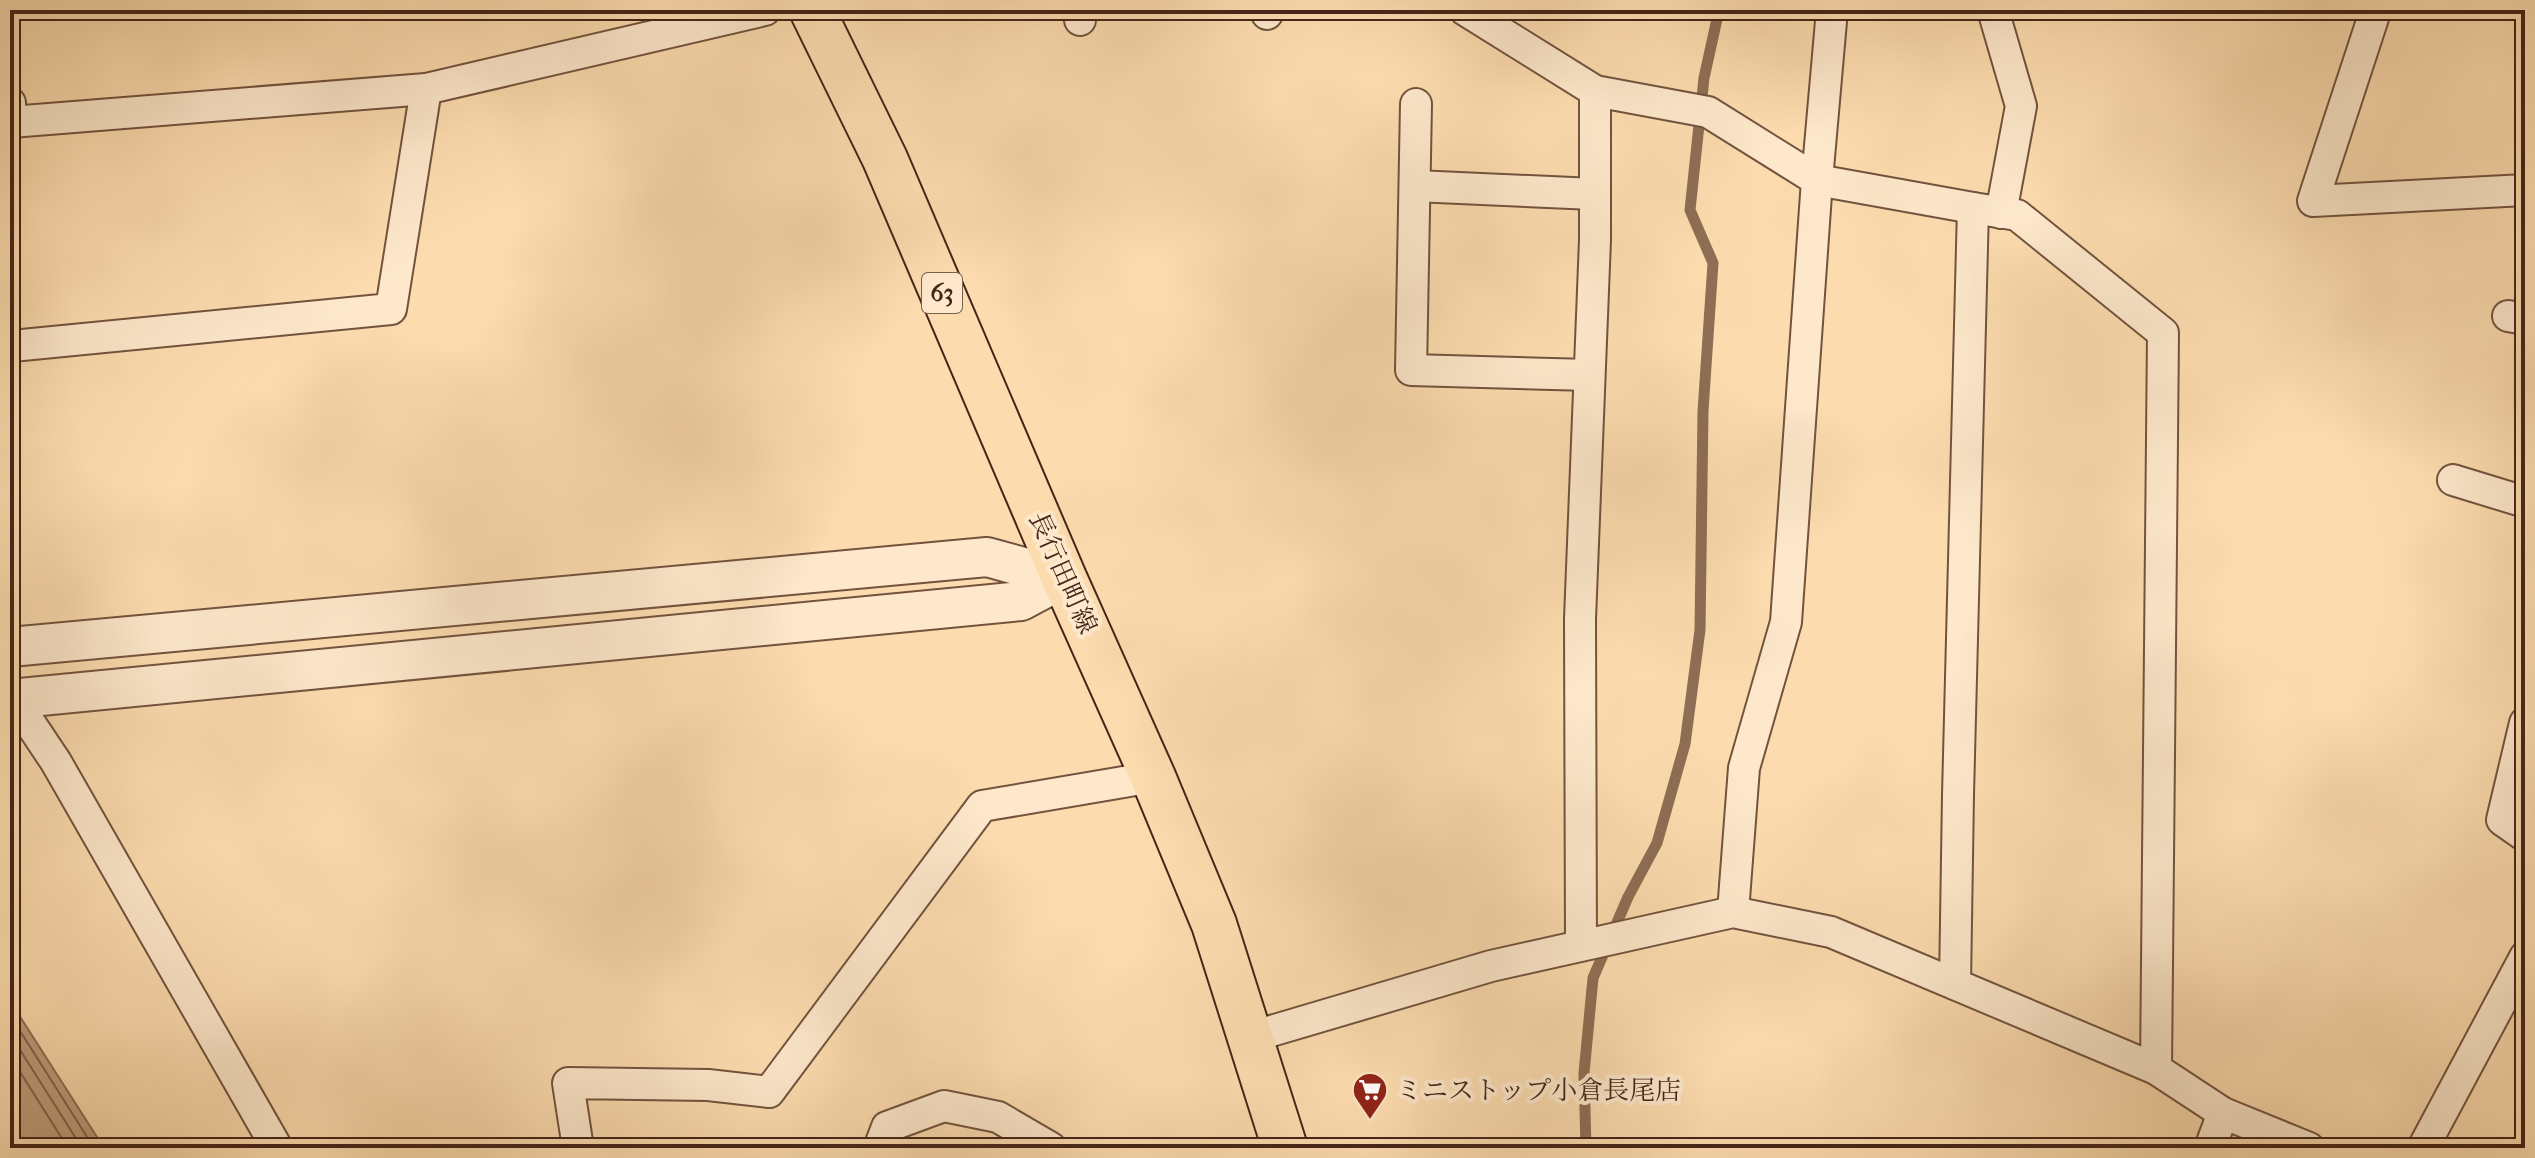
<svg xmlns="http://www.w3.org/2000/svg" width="2535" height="1158" font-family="'IM FELL French Canon','Noto Serif JP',serif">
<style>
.water{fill:#be9e7c;stroke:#8e6e54;stroke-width:2}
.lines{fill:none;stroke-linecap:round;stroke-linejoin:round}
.shore{stroke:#82624a;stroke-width:2}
.stream{stroke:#8e6e54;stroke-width:11}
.minor-casing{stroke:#73533e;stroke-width:34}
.tertiary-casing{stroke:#73533e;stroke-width:42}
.primary-casing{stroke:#452519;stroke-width:48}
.minor{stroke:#fde8cb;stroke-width:30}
.tertiary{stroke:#fde8cb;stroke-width:38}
.primary{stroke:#fcdcaf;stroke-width:44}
.labels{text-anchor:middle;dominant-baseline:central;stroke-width:8;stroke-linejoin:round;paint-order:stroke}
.shield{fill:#fde8cb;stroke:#7c604e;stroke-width:2}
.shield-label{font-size:24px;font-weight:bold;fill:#452519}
.street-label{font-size:26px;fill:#452519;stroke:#fde8cb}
.poi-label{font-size:26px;fill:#452519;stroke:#fde8cb;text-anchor:start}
</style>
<rect width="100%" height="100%" fill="#fcdcaf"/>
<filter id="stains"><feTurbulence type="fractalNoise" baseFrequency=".0025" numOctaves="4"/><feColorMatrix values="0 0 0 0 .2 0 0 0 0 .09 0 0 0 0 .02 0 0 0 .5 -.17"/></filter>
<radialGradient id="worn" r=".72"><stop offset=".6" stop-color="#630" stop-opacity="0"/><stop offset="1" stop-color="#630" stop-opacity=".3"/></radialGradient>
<polygon class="water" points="10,1000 10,1001 104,1148 10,1148"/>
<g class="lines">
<g class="shore">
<polyline points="10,1015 94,1148"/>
<polyline points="10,1034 82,1148"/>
<polyline points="10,1056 68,1148"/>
</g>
<polyline class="stream" points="1586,1148 1584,1073 1593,978 1628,897 1657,843 1685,744 1700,630 1703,411 1713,263 1690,210 1704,78 1719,10"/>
<defs>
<g id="minor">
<polyline points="1079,10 1080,20"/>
<polyline points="1267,10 1267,14"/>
<polyline points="1465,10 1595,91 1595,240 1580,619 1581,945"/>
<polyline points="1993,10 2021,106 2001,213"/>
<polyline points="2373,18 2313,201 2525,190"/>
<polyline points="1595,91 1708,112 1817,180 1832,10"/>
<polyline points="10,103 11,122 426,89 765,10"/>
<polyline points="1416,104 1411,370 1589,375"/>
<polyline points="1415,186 1594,194"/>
<polyline points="2508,316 2525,319"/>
<polyline points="10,342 12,346 391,309 426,89"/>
<polyline points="2453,480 2525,502"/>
<polyline points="10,693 56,762 277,1148"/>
<polyline points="2525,723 2502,820 2525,836"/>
<polyline points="1733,912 1744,768 1786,622 1817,180 1973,208"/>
<polyline points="1955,984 1958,795 1973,208 2017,215 2163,333 2156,1069"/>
<polyline points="1251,1037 1491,966 1733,912 1831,932 2156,1069 2223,1113 2309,1148"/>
<polyline points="578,1148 568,1083 708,1085 769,1092 982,806 1153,777"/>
<polyline points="879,1148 887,1127 944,1106 998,1117 1051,1148"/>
<polyline points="2210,1148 2223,1113"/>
<polyline points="2423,1148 2525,957"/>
</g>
<g id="tertiary">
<polyline points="10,647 987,557 1064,578"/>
<polyline points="10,699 1021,601 1064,578"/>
</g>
<polyline id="primary" points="812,10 885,159 1064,578 1153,777 1214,924 1285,1148"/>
</defs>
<use href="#minor" class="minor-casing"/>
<use href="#tertiary" class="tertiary-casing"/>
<use href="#primary" class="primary-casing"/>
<use href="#minor" class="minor"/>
<use href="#tertiary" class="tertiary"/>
<use href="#primary" class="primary"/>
</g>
<defs>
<symbol id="supermarket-pin" viewBox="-11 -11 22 30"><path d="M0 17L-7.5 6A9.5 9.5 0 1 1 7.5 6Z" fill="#8f2418" stroke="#fde8cb"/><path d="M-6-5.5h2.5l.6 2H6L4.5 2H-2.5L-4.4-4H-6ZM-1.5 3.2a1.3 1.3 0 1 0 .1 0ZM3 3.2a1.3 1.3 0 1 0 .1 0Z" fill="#fff"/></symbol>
</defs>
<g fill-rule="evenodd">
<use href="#supermarket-pin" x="1350" y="1070" width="40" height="54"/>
</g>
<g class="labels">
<rect class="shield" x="922" y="273" width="40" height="40" rx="6"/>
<g class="shield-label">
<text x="942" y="293">63</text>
</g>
<g class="street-label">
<text transform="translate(1063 573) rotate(66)">長行田町線</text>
</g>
<g class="poi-label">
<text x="1396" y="1090">ミニストップ小倉長尾店</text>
</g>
</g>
<rect width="2535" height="1158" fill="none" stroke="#fcdcaf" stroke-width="40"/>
<rect x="12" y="12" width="2511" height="1134" fill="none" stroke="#452519" stroke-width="4"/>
<rect x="20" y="20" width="2495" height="1118" fill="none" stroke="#452519" stroke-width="2"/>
<rect width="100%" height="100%" filter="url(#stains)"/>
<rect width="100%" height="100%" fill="url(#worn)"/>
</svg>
